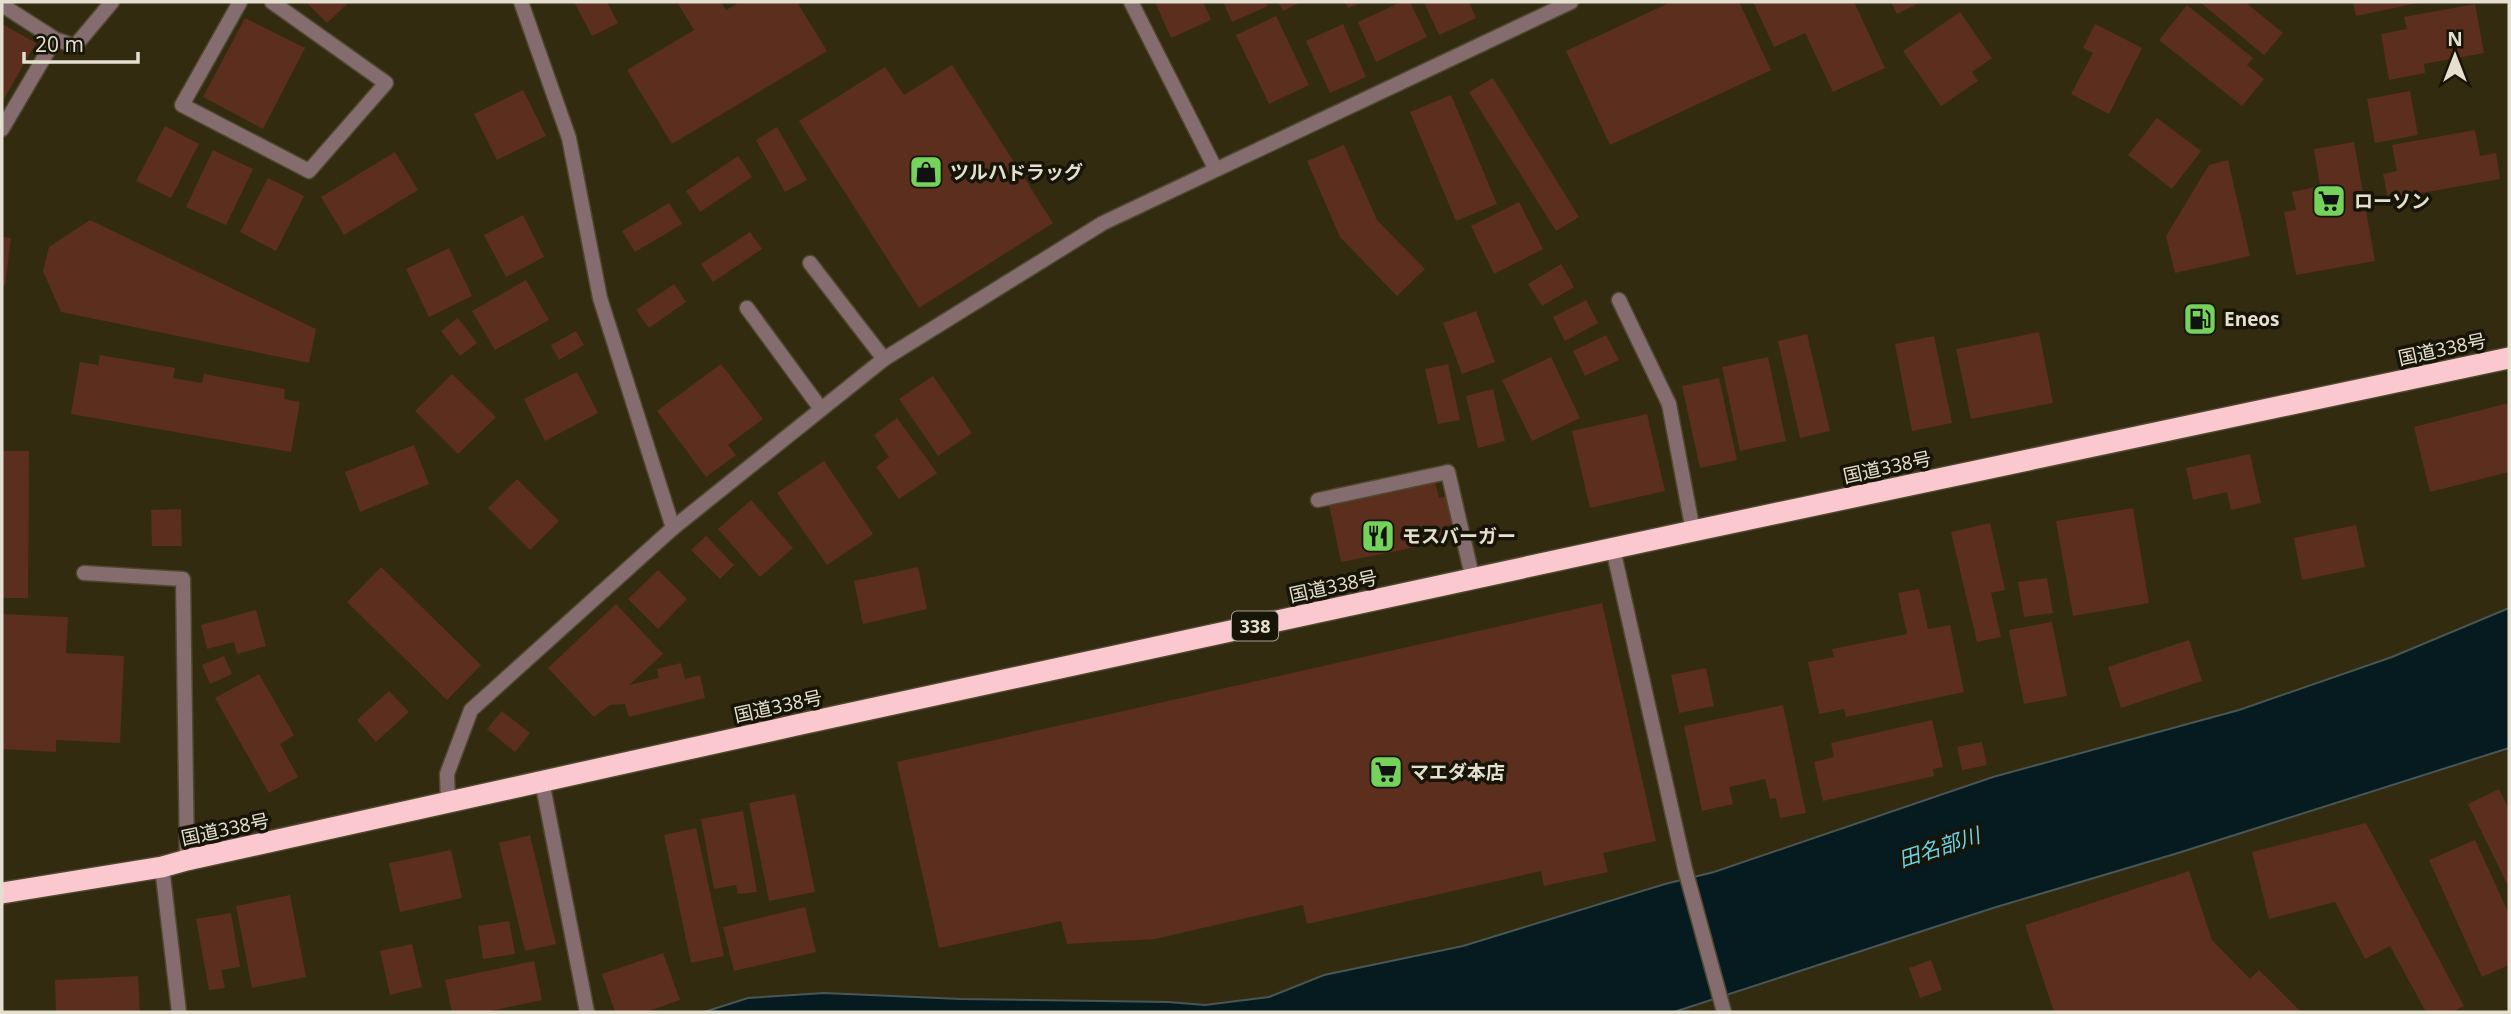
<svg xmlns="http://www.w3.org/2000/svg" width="2511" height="1014" font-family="'Open Sans','Noto Sans JP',sans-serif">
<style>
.water{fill:#051b1f;stroke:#485654;stroke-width:2}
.building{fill:#5b2e1d}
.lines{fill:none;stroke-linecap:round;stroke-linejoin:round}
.lane-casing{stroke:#4f482f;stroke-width:17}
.street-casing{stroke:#4f482f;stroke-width:17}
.highway-casing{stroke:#4f482f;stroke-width:24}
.lane{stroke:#856c6e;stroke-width:14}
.street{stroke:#856c6e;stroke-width:14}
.highway{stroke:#fac8ce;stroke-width:21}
.labels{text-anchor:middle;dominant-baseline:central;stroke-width:7;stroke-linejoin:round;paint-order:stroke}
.shield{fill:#171408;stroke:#a6a293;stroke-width:2}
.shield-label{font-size:18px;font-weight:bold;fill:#e4dfcf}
.poi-label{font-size:19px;font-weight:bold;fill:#e4dfcf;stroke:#171408;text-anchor:start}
.street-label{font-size:19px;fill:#e4dfcf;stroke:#171408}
.water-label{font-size:21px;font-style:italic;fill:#68d2e6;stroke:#171408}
</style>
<rect width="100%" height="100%" fill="#332b10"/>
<polygon class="water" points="2509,608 2509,748 2178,853 1993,908 1674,1012 704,1012 748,998 824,993 961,999 1168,1002 1205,1005 1269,997 1324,975 1463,946 1665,884 1714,872 1993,777 2239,710 2392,657"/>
<g class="building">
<polygon points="306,2 349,2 327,23"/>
<polygon points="574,2 607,2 618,23 592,36"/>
<polygon points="677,2 721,2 726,10 740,2 797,2 827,51 672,144 627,70 694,30"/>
<polygon points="1155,2 1203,2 1211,20 1171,38"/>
<polygon points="1223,2 1266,2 1268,6 1232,22"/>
<polygon points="1278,2 1301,2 1283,11"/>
<polygon points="1345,2 1363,2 1348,8"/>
<polygon points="1401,2 1410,2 1427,37 1376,62 1358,22"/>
<polygon points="1424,2 1469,2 1476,18 1439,35"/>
<polygon points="1671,2 1739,2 1771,70 1610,145 1566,51"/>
<polygon points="1753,2 1854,2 1885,68 1833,92 1805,33 1774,47"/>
<polygon points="1891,2 1921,2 1897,14"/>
<polygon points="2202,2 2245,2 2283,33 2264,55 2201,3"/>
<polygon points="2353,2 2418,2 2418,3 2356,16"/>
<polygon points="2475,4 2484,53 2424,64 2425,73 2389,80 2381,34 2407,29 2404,17"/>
<polygon points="2187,5 2253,58 2247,65 2264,79 2242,106 2159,40"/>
<polygon points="1960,12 1992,58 1972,72 1978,81 1941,106 1903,51"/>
<polygon points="1276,16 1309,85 1269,104 1236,35"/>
<polygon points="245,18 305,48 263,129 203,97"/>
<polygon points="2,24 36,43 2,102"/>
<polygon points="1343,24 1366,77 1330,93 1306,41"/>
<polygon points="2095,24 2142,48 2109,114 2071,94 2093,53 2083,48"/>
<polygon points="952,65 1053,223 919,308 799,121 885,67 904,95"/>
<polygon points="1493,78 1579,217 1556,231 1469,92"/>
<polygon points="523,90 546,136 497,160 474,114"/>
<polygon points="2410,91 2418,135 2375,143 2367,99"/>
<polygon points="1451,95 1497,204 1456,221 1410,112"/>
<polygon points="2157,118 2201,151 2172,189 2128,155"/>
<polygon points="165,126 199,144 171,198 136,181"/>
<polygon points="777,127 807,180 785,192 756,140"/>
<polygon points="2475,130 2480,156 2496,153 2500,179 2388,199 2383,174 2397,171 2392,145"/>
<polygon points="2354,142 2375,261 2296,275 2284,212 2296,210 2292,192 2320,186 2314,149"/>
<polygon points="1344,145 1377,220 1425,269 1397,296 1340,237 1307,161"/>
<polygon points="213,150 253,169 226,225 186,207"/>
<polygon points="395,152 418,190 344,235 321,197"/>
<polygon points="738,156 752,177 700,212 686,191"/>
<polygon points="2228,160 2250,256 2175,273 2166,236 2209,165"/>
<polygon points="268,178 304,196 276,251 240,232"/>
<polygon points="1519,202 1543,249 1494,274 1471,226"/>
<polygon points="669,203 682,224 635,252 622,231"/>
<polygon points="523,215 544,257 506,277 484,235"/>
<polygon points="90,220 316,329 309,363 61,312 43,271 49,247"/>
<polygon points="750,232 762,249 713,282 701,264"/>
<polygon points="2,237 11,238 5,285 2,285"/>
<polygon points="449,248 472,296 429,317 406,269"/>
<polygon points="1561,264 1574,287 1542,306 1528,284"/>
<polygon points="526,280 549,320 495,350 472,311"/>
<polygon points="674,284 686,302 649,328 636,310"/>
<polygon points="1586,300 1598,323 1565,341 1553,317"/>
<polygon points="1476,311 1495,362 1462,374 1443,323"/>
<polygon points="458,318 477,343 460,356 441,331"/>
<polygon points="576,331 584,345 559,360 551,345"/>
<polygon points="2039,332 2053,403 1971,419 1956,349"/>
<polygon points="1807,334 1830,431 1800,438 1778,341"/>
<polygon points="1606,335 1619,360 1585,376 1573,351"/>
<polygon points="1934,336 1952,423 1912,431 1895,344"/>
<polygon points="100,355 175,368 173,378 202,383 204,374 285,389 284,399 300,402 291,452 71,414 80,362 98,365"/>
<polygon points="1551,357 1580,418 1532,441 1502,380"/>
<polygon points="1768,357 1786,441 1740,451 1722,367"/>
<polygon points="721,364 763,419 728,445 736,455 706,477 657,411"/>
<polygon points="1448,364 1460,420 1438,424 1425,369"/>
<polygon points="577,372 598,413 545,441 524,399"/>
<polygon points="452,374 496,417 458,454 415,411"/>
<polygon points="933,376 972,433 938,456 899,399"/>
<polygon points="1719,378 1737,460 1700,468 1682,386"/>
<polygon points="1493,389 1505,441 1478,448 1466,396"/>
<polygon points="2509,403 2509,472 2430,492 2414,427"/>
<polygon points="1647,414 1665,491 1590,508 1572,431"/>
<polygon points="897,418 937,473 899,499 876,467 889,457 874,435"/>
<polygon points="414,445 429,484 360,512 345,472"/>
<polygon points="2,451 29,451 28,598 2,598"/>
<polygon points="2250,454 2261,503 2231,510 2227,492 2193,500 2186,468"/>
<polygon points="824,461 873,534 827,565 777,493"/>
<polygon points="517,479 559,521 530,550 488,508"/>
<polygon points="1435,482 1439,498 1448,496 1454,524 1444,526 1447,541 1341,562 1329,504"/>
<polygon points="751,500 793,548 760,577 718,529"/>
<polygon points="2133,508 2149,603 2073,616 2056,521"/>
<polygon points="181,509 182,546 152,546 151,510"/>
<polygon points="1990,523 2005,590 1991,593 2001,637 1977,642 1951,532"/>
<polygon points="2356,525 2365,567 2302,580 2294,538"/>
<polygon points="706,536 734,565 720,579 691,550"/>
<polygon points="381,567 481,665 447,700 347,602"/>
<polygon points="918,567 927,609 863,624 854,581"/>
<polygon points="658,570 687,599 658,629 628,599"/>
<polygon points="2047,578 2053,613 2024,617 2018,582"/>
<polygon points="1919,589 1928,629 1950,625 1964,692 1846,717 1844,709 1819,714 1808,662 1834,657 1832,649 1907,634 1898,593"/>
<polygon points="1602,603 1656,841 1603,853 1608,872 1544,886 1541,871 1307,924 1303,905 1155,939 1067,944 1061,921 939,948 897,762"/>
<polygon points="616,604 663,654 629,685 659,678 657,669 681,663 685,679 700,675 705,698 629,717 625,704 610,705 594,717 548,668"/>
<polygon points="256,610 266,646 237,654 234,642 207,649 201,625"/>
<polygon points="2,614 68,617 66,653 124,656 120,743 56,740 56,752 2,749"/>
<polygon points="2052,622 2067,696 2024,704 2009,630"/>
<polygon points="2189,640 2202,681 2121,708 2108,667"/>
<polygon points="224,656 232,674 210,684 202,665"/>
<polygon points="1706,668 1714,706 1679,713 1671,675"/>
<polygon points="259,674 294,735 280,744 298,777 269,793 215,698"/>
<polygon points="389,691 409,712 376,742 357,720"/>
<polygon points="1783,705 1806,813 1780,818 1776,798 1770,799 1765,779 1729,787 1733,804 1702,811 1684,726"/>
<polygon points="502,711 530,733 515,752 487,729"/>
<polygon points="1932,720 1943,767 1933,769 1934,776 1823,801 1814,762 1834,757 1831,743"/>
<polygon points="1982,742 1987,765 1962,770 1957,747"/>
<polygon points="2499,789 2509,809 2509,888 2468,804"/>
<polygon points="795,794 815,892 769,901 749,803"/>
<polygon points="743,811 757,892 738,894 736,885 714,889 701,819"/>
<polygon points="2366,823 2464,1006 2452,1012 2426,1012 2390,946 2365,959 2335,902 2269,919 2252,852"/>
<polygon points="696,828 724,956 691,963 664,835"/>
<polygon points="530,835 556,944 525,951 499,843"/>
<polygon points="2475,840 2509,914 2509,965 2482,977 2429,860"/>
<polygon points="451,850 462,898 400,912 389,863"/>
<polygon points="2189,871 2212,940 2250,979 2259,970 2301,1012 2054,1012 2025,925"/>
<polygon points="290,895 306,977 252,988 236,906"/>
<polygon points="805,907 816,952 734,971 723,927"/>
<polygon points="231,913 240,967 221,970 225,988 209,990 196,919"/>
<polygon points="509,921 515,954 483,959 478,926"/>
<polygon points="412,944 422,987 390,995 380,951"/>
<polygon points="663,953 680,1000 646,1012 615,1012 602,974"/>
<polygon points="1931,960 1942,990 1920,998 1909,968"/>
<polygon points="534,961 542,1000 486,1012 452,1012 445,980"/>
<polygon points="138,976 140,1012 56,1012 55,980"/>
</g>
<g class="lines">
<defs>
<g id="lane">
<polyline points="240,2 182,105 309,171 386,83 272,2"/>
<polyline points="810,263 884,359"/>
<polyline points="1619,300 1669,404 1693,531"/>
<polyline points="747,308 821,409"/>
<polyline points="1318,500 1448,472 1473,580"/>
<polyline points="84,573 183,579 187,860"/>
</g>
<g id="street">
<polyline points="521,2 569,138 600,298 673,528"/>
<polyline points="1131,2 1215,168"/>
<polyline points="2,5 55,39 75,46 112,2"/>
<polyline points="2,129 55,39"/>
<polyline points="1613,549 1685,869 1724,1012"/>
<polyline points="542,781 587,1012"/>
<polyline points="448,803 447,774 471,710 673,528 884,359 1103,223 1571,2"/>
<polyline points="162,867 179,1012"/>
</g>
<polyline id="highway" points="2,893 162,867 187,860 801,724 1693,531 2509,358"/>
</defs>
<use href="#lane" class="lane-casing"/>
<use href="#street" class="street-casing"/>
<use href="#highway" class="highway-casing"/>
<use href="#lane" class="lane"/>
<use href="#street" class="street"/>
<use href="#highway" class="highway"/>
</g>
<defs>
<symbol id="shop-square" viewBox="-11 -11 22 22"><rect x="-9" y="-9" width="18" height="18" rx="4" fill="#75d25b" stroke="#171408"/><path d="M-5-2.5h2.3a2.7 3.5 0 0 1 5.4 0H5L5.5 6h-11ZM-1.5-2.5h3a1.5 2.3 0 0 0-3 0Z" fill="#111"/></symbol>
<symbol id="supermarket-square" viewBox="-11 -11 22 22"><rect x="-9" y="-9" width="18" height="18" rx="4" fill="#75d25b" stroke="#171408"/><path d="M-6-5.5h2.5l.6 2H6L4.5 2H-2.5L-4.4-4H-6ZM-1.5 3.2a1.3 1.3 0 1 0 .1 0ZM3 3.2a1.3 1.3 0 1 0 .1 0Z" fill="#111"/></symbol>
<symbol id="fuel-square" viewBox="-11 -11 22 22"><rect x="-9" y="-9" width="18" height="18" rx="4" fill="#75d25b" stroke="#171408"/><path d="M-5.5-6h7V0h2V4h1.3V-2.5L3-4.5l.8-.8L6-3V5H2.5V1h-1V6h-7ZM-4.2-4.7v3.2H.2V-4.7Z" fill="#111"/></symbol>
<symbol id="restaurant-square" viewBox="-11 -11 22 22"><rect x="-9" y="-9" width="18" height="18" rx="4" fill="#75d25b" stroke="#171408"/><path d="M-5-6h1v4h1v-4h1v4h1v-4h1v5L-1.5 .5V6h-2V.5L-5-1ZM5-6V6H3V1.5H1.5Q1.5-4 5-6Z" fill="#111"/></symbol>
</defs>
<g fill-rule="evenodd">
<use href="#shop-square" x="907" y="153" width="38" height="38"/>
<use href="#supermarket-square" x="2310" y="182" width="38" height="38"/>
<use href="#fuel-square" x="2181" y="300" width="38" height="38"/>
<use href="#restaurant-square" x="1359" y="517" width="38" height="38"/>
<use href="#supermarket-square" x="1367" y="753" width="38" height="38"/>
</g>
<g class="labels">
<rect class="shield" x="1232" y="611.5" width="46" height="29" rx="5"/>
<g class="shield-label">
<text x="1255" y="626">338</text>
</g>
<g class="poi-label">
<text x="950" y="172">ツルハドラッグ</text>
<text x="2354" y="201">ローソン</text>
<text x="2224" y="319">Eneos</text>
<text x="1402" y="536">モスバーガー</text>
<text x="1410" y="772">マエダ本店</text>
</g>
<g class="street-label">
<text transform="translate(2442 349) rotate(-12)">国道338号</text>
<text transform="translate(1887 467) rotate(-12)">国道338号</text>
<text transform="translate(1333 586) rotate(-12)">国道338号</text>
<text transform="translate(778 706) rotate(-12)">国道338号</text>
<text transform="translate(225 829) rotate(-12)">国道338号</text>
</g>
<g class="water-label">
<text transform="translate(1939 847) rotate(-18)">田名部川</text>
</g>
</g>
<rect width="2511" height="1014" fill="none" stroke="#e4dfcf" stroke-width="7"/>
<g transform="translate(2455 56)" stroke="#171408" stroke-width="5" paint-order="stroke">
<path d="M0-5L12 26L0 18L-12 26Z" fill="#e4dfcf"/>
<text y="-10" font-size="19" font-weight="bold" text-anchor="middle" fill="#e4dfcf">N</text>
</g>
<path d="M24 52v10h114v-10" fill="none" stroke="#e4dfcf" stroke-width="3.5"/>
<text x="35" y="52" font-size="21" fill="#e4dfcf" stroke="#171408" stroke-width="5" paint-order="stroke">20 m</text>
</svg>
